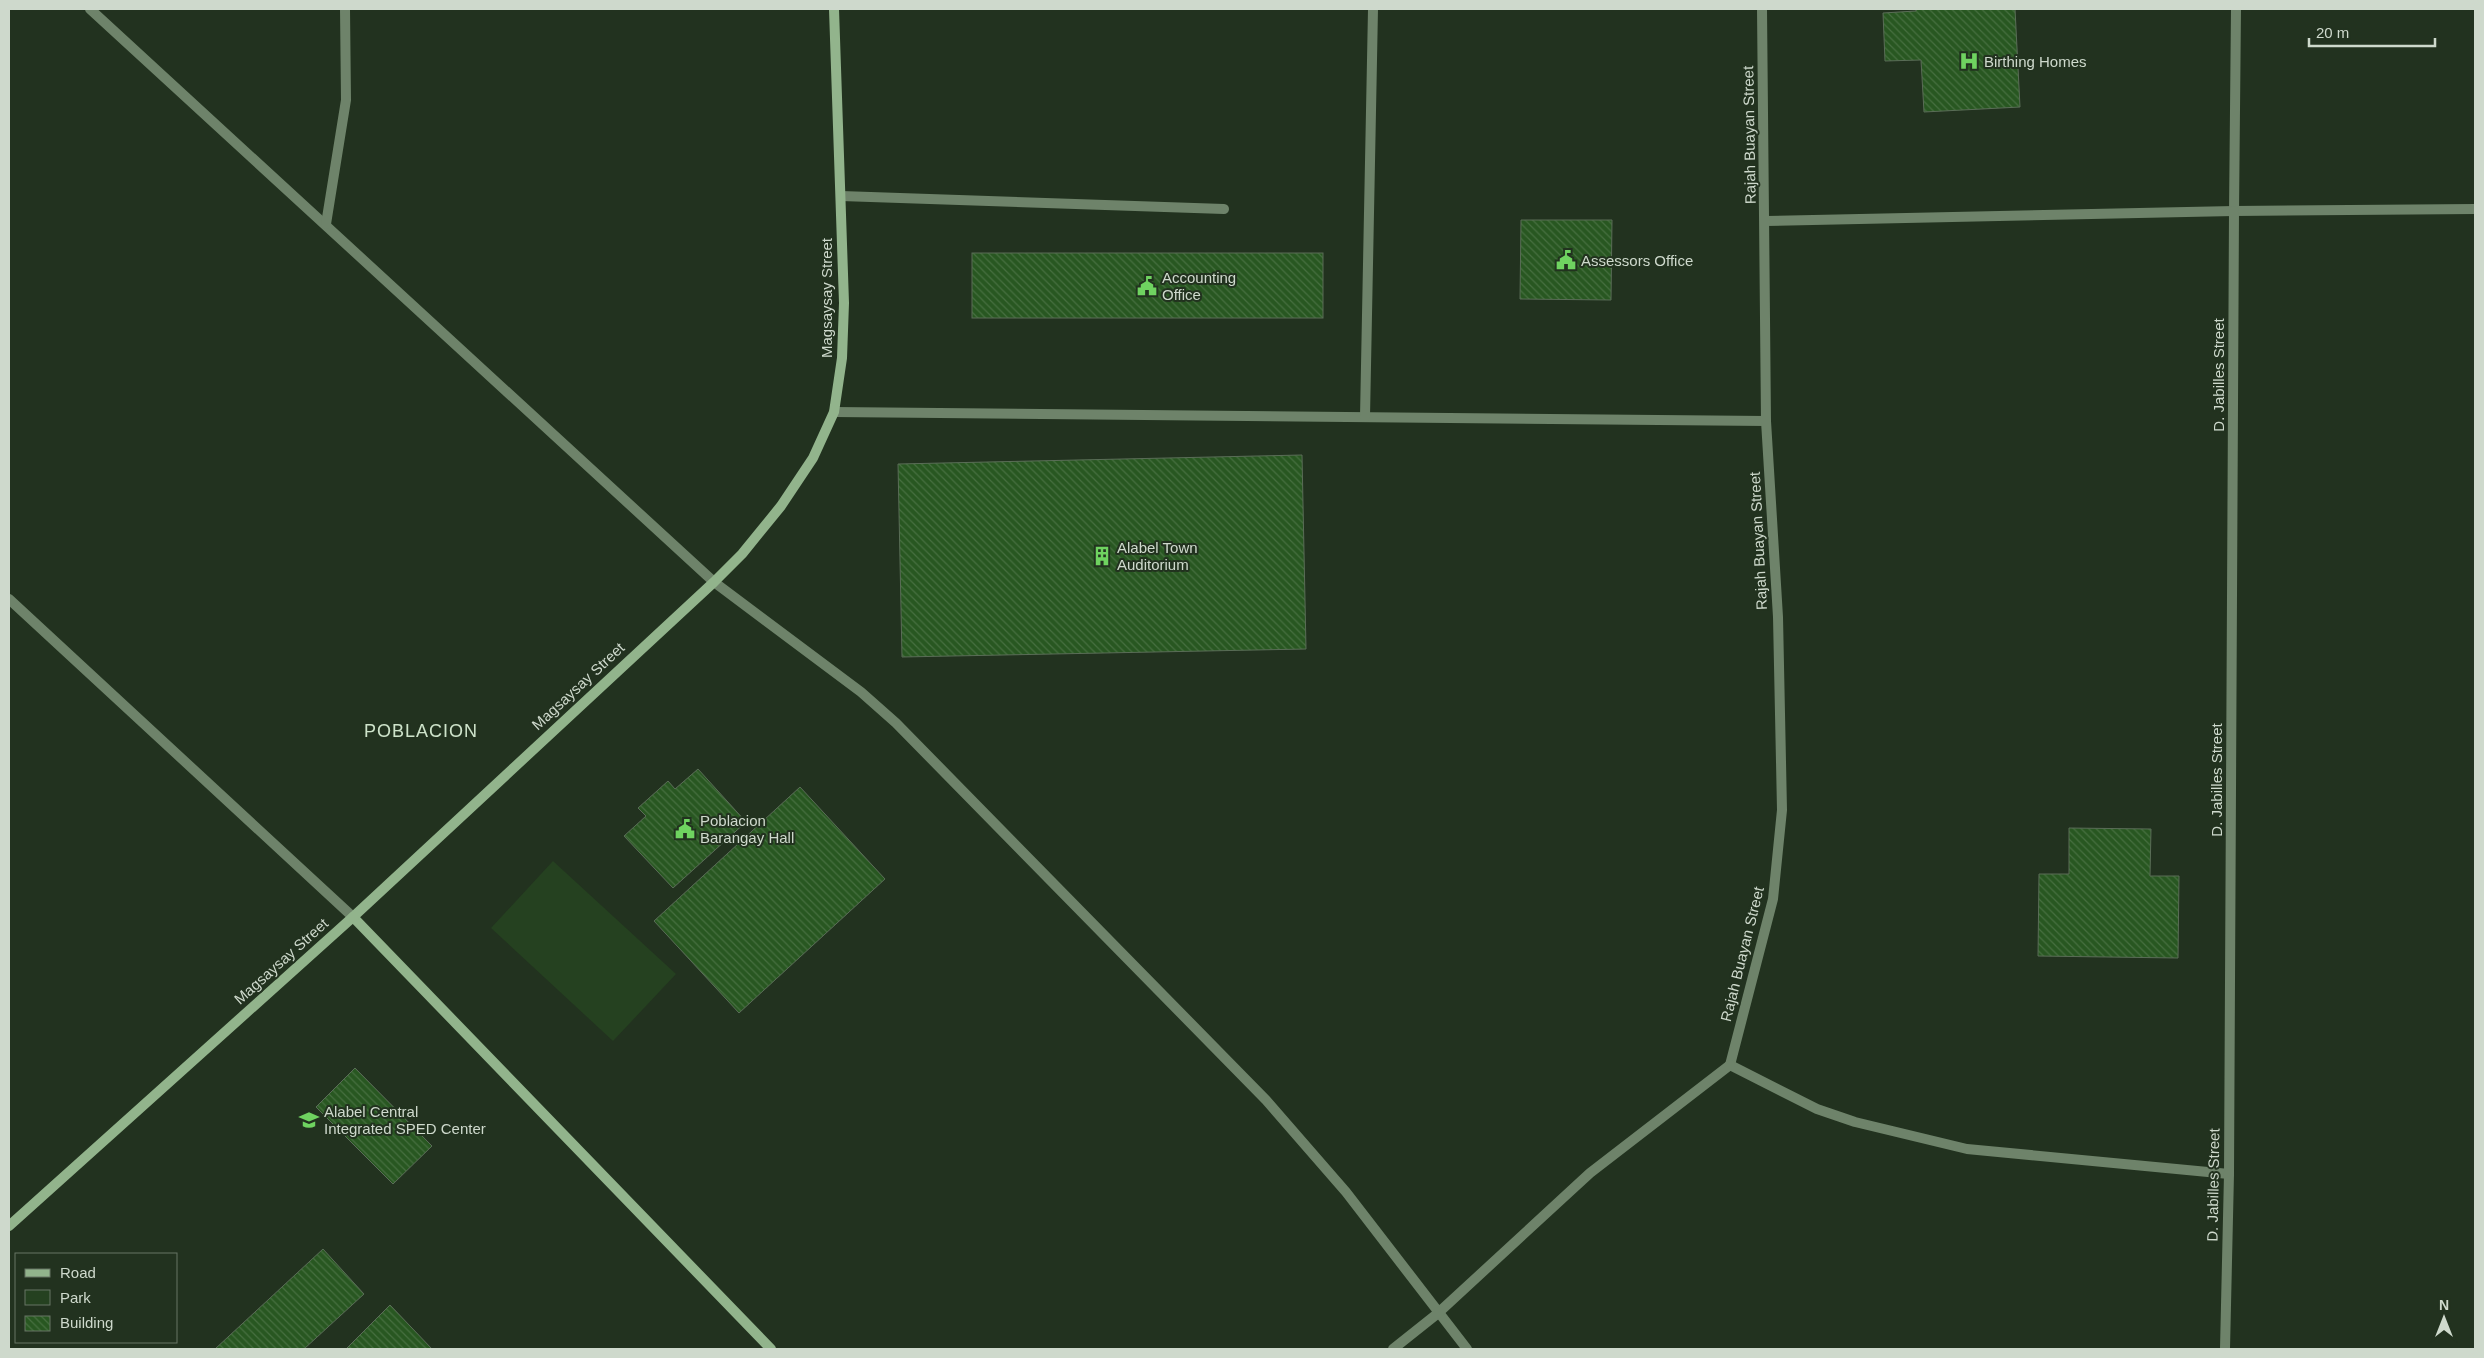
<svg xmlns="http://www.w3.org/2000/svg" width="2484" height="1358" font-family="Helvetica,sans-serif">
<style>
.green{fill:#254120}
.building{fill:url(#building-back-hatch);stroke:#5a6d57}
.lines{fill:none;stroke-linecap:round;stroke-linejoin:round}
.lane{stroke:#6e836a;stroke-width:10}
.street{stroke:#6e836a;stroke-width:10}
.secondary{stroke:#92b48c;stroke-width:10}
.labels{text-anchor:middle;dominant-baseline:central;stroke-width:4;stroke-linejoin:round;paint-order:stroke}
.poi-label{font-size:15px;fill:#ced9cc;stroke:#22321f;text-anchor:start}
.street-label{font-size:15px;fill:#ced9cc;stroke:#22321f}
.quarter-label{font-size:18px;letter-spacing:1px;fill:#cee3ca;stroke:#22321f}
</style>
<defs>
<pattern id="building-back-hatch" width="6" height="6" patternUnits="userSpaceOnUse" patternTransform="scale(1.25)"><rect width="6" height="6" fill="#285721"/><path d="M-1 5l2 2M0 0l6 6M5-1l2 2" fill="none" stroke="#466f40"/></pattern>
</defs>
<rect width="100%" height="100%" fill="#22321f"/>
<polygon class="green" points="553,861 676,974 613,1041 491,928"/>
<g class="building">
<polygon points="1916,9 2015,9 2020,107 1924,112 1921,60 1885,61 1883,13 1916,11"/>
<polygon points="1521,220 1612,220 1611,300 1520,299"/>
<rect x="972" y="253" width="351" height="65"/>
<polygon points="1302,455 1306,649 902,657 898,464"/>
<polygon points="698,769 746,822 673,888 624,836 646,816 638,808 668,781 675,789"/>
<polygon points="800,787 885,879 739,1013 654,921"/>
<polygon points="2069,828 2151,829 2150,876 2179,876 2178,958 2038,956 2039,874 2069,874"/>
<polygon points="355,1068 432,1146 393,1184 316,1107"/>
<polygon points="323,1249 364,1294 304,1349 215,1349"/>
<polygon points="390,1305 432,1349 346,1349"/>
</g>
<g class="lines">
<g class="lane">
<polyline points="841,196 1224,209"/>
<polyline points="2234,211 2236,9"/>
<polyline points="834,412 1766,421"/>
<polyline points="1365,417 1373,9"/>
</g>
<g class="street">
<polyline points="90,9 714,582 861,692 896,723 1266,1100 1346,1192 1467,1349"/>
<polyline points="1766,221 2234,211 2475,209"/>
<polyline points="326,224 346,100 345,9"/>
<polyline points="9,599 353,917"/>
<polyline points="1730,1065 1773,899 1782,810 1778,617 1766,421 1762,9"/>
<polyline points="1730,1065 1817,1109 1855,1122 1967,1149 2229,1174"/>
<polyline points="1393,1349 1437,1314 1590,1173 1730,1065"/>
<polyline points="2225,1349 2229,1174 2234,211"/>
</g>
<g class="secondary">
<polyline points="353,917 771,1349"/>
<polyline points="9,1226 353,917 714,582 742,554 781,506 813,458 834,412 842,358 844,303 834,9"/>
</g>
</g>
<defs>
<symbol id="hospital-bare" viewBox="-9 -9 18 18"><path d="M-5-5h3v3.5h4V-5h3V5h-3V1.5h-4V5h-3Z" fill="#6fd360" stroke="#22321f" stroke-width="2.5" paint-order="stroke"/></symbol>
<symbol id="civic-bare" viewBox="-9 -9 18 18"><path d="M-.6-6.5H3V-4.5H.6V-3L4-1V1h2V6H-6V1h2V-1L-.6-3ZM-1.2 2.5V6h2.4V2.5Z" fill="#6fd360" stroke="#22321f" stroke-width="2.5" paint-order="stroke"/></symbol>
<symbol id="building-bare" viewBox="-9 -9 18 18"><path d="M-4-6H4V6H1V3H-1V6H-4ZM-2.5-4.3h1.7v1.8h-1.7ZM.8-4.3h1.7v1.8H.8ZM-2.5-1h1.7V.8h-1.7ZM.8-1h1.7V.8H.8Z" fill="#6fd360" stroke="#22321f" stroke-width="2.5" paint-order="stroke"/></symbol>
<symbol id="school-bare" viewBox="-9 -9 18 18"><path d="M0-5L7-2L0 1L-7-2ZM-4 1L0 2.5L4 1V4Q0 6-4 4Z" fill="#6fd360" stroke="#22321f" stroke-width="2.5" paint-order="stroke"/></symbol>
</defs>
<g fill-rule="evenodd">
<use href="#hospital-bare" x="1955" y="47" width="28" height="28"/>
<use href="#civic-bare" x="1552" y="246" width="28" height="28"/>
<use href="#civic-bare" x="1133" y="272" width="28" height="28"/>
<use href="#building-bare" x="1088" y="542" width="28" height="28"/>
<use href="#civic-bare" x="671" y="815" width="28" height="28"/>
<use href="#school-bare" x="295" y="1106" width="28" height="28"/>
</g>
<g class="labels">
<g class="poi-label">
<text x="1984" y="61">Birthing Homes</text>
<text x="1581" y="260">Assessors Office</text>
<text x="1162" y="277">Accounting<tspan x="1162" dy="17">Office</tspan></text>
<text x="1117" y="547">Alabel Town<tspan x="1117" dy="17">Auditorium</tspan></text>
<text x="700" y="820">Poblacion<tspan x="700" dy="17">Barangay Hall</tspan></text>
<text x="324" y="1111">Alabel Central<tspan x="324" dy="17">Integrated SPED Center</tspan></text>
</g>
<g class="street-label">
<text transform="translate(1749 135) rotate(-91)">Rajah Buayan Street</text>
<text transform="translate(826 298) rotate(-90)">Magsaysay Street</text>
<text transform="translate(2218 375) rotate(-90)">D. Jabilles Street</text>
<text transform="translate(1758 541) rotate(-93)">Rajah Buayan Street</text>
<text transform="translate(578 686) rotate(-43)">Magsaysay Street</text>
<text transform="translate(2216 780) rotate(-90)">D. Jabilles Street</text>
<text transform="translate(1742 954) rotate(-76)">Rajah Buayan Street</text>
<text transform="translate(281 961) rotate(-42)">Magsaysay Street</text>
<text transform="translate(2213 1185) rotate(-89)">D. Jabilles Street</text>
</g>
<g class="quarter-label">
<text x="421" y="731">POBLACION</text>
</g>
</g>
<rect width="2484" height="1358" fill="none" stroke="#ced9cc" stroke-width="20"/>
<rect x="15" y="1253" width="162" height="90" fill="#22321f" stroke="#677564"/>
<rect x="25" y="1269" width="25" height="8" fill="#92b48c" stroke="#677564"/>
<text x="60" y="1278" font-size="15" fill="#ced9cc">Road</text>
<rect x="25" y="1290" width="25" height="15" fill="#254120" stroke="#677564"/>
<text x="60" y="1303" font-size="15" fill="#ced9cc">Park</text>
<rect x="25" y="1316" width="25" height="15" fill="url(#building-back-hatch)" stroke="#677564"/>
<text x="60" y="1328" font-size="15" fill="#ced9cc">Building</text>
<g transform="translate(2444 1318)" stroke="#22321f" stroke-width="4" paint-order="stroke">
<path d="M0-4L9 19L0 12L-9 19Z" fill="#ced9cc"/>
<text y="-8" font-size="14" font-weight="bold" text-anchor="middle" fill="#ced9cc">N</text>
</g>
<path d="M2309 38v8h126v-8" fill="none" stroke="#ced9cc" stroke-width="2.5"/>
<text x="2316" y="38" font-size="15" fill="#ced9cc" stroke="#22321f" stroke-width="4" paint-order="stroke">20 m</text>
</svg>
